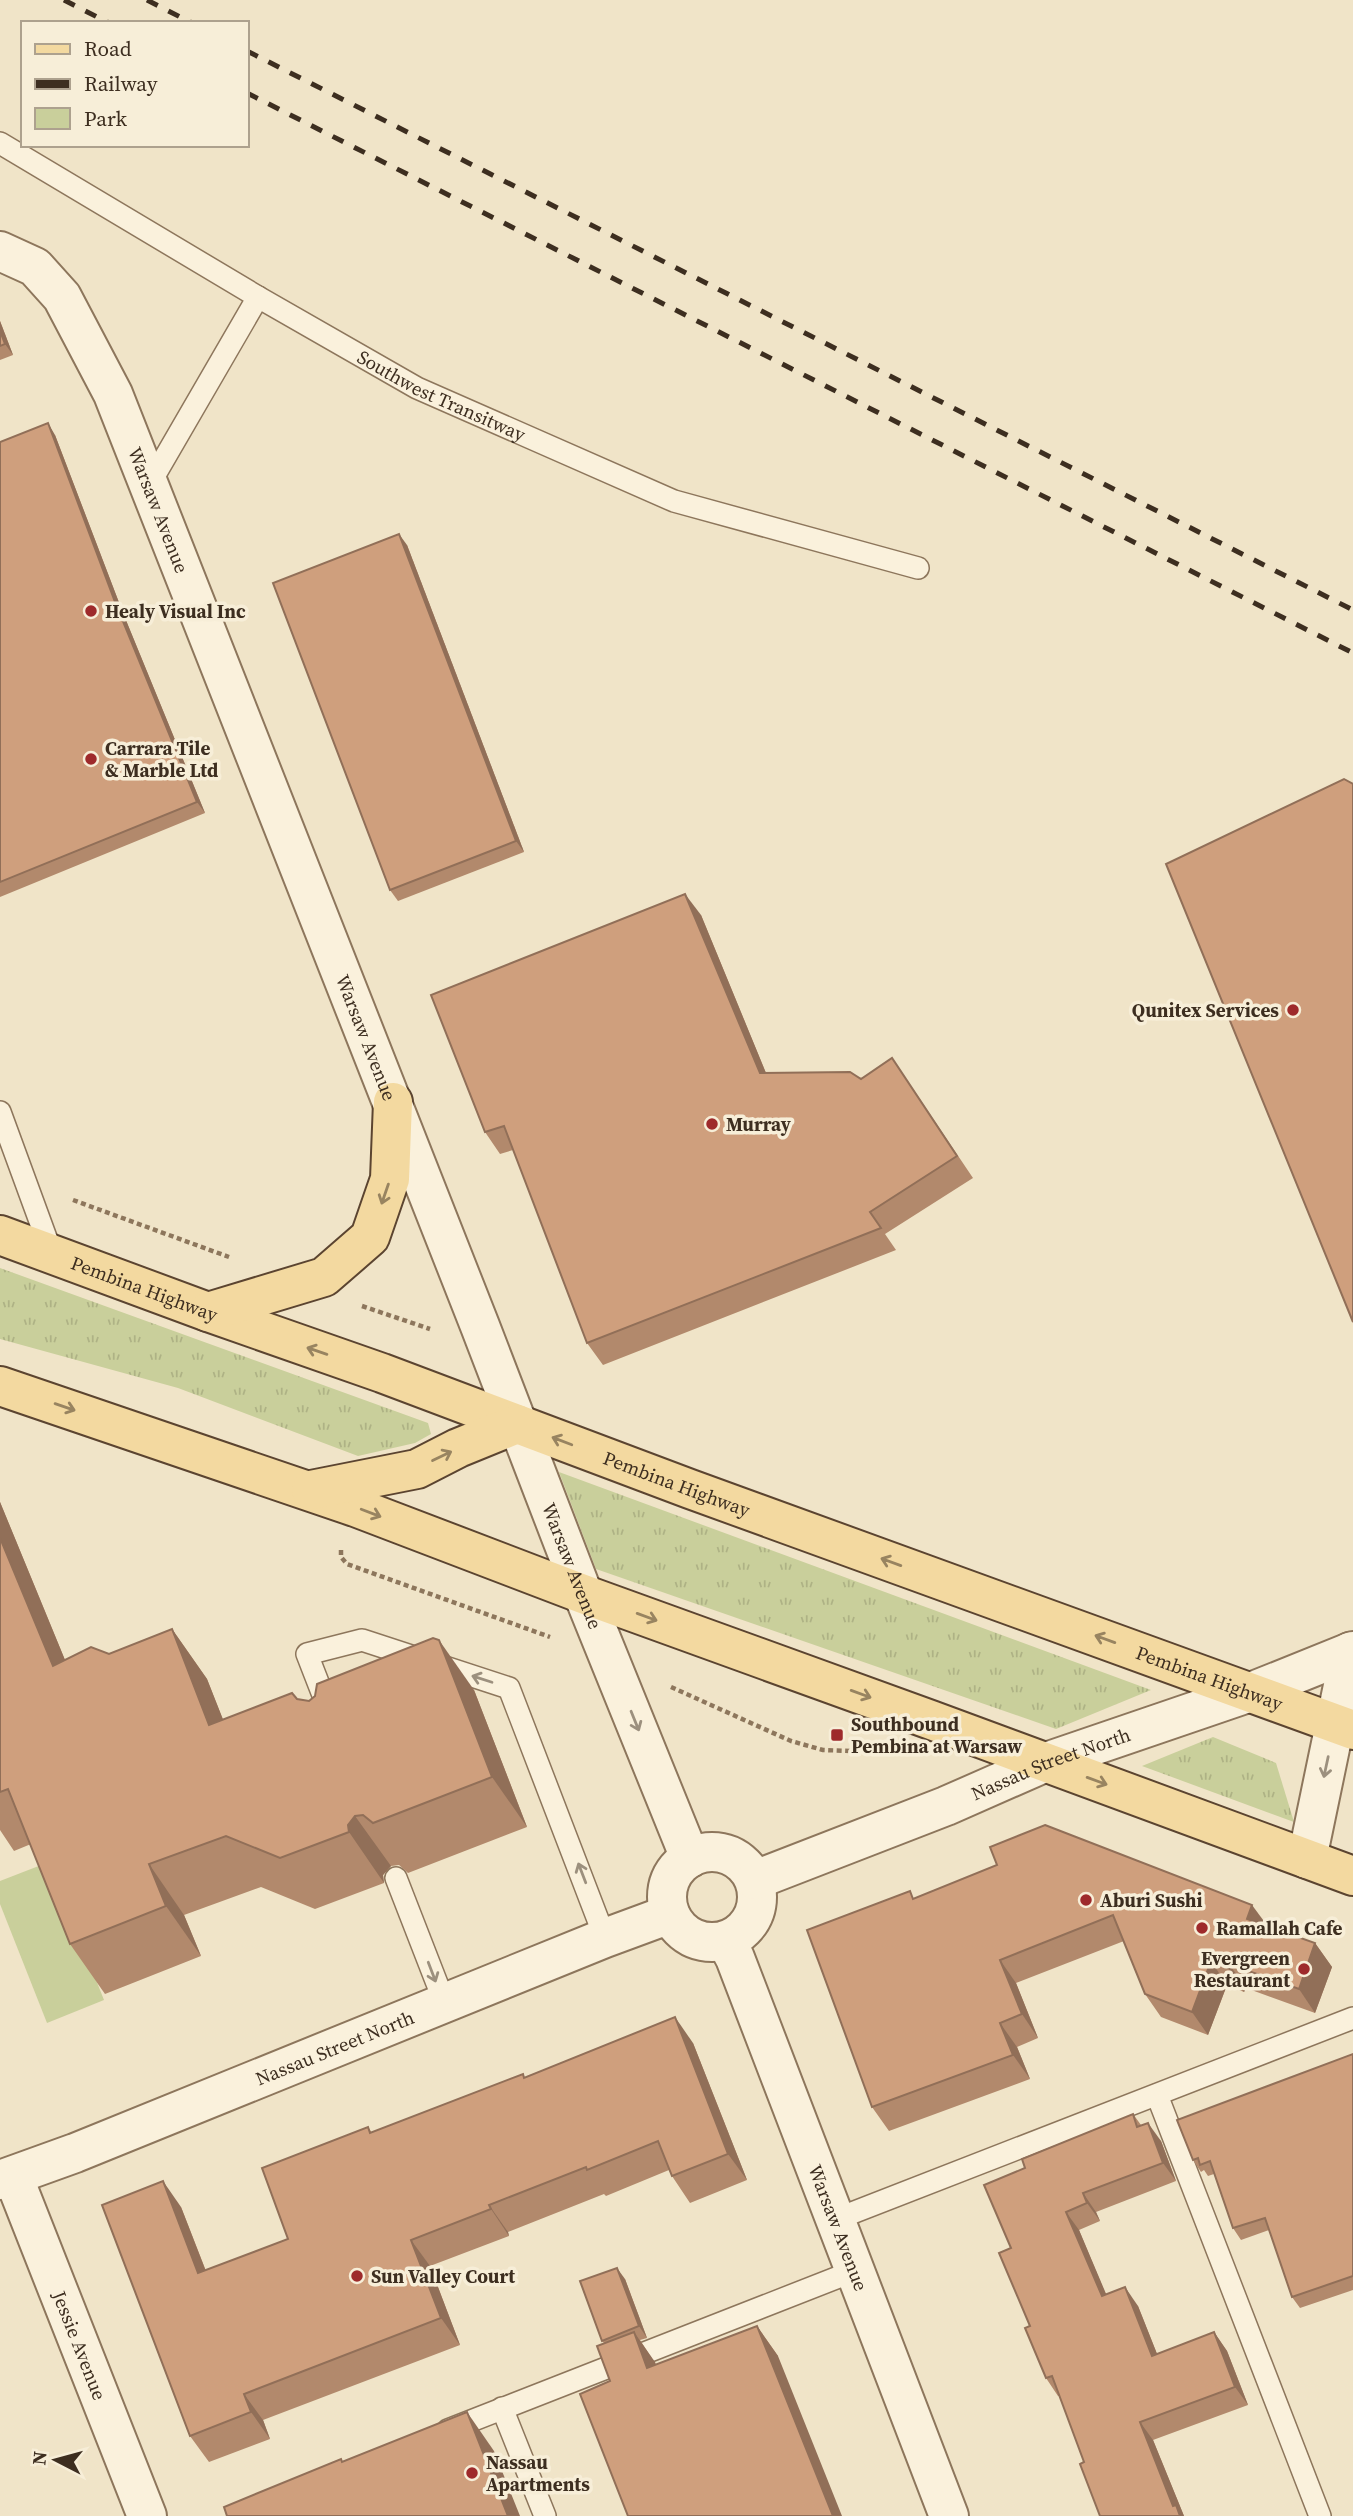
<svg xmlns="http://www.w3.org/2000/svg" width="1353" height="2516" font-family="'Source Serif 4',serif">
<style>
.grass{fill:url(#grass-tufts)}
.park{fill:#c9cf9b}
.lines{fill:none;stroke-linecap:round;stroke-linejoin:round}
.lane-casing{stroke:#8d765c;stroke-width:24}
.street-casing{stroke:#8d765c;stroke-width:42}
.primary-casing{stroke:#5b4430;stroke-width:42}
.path{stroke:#8d765c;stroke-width:4.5;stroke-dasharray:5 3.5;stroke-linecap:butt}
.lane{stroke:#faf1dc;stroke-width:21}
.street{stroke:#faf1dc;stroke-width:38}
.primary{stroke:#f3d9a0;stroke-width:38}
.rail{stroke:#3d2e20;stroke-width:5;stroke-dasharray:12 12;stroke-linecap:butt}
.wall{fill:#b2896c}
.shaded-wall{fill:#916f58}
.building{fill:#cf9f7d;stroke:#916f58;stroke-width:2}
.oneway{stroke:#988460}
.oneway2{stroke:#9c907e}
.poi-dot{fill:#9e2a2b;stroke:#f7eed8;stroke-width:2.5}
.labels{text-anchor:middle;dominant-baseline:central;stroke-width:7;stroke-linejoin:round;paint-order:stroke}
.street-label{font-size:19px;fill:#3d2e20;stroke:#f7eed8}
.poi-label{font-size:19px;font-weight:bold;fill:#3d2e20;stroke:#f7eed8;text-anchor:start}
</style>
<defs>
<pattern id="grass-tufts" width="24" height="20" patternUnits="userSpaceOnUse" patternTransform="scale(1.75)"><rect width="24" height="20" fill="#c9cf9b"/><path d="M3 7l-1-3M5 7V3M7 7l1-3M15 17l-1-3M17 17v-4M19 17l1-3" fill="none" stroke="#aeb285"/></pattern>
</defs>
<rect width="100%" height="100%" fill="#f0e4c8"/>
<g class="grass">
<polygon points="0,1268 428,1423 431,1434 415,1443 358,1456 178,1388 0,1339"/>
<polygon points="559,1472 1151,1690 1056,1729 596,1569"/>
<polygon points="1213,1737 1276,1763 1294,1822 1142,1766"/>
</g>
<polygon class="park" points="49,1862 104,2000 47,2023 0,1904 0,1881"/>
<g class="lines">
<defs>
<g id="lane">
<path id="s1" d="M 0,143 L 258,297 L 417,388 L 674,501 L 918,568"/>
<polyline points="149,485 258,297"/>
<polyline points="0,1112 52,1254"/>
<polyline points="328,1708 307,1654 362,1640 509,1688 605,1938"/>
<polyline points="396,1878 445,2004"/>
<polyline points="1157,2095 1320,2516"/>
<polyline points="834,2220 1353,2018"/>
<polyline points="502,2408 545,2516"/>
<polyline points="448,2430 854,2271"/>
</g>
<g id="street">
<path id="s2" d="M 0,251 L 35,267 L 62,297 L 113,394 L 480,1326 L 583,1594 L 690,1858"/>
<circle cx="712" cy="1897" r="45"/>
<polyline points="1307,1859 1350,1652"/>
<path id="s3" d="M 755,1880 L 946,1806 L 1046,1762 L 1251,1692 L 1353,1651"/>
<path id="s4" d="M 726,1941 L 735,1958 L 949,2516"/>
<path id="s5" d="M 13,2176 L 147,2516"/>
<path id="s6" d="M 0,2180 L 75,2153 L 605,1938 L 670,1914"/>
</g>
<g id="primary">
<path id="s7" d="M 0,1235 L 208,1312 L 382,1373 L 690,1489 L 1353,1730"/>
<polyline points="208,1312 324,1277 370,1237 390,1179 393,1102"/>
<polyline points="0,1386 355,1507 583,1594 931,1720 1353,1876"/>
<polyline points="311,1490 417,1469 458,1448 517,1424"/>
</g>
</defs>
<use href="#lane" class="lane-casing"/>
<use href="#street" class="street-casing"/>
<use href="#primary" class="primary-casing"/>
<g class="path">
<polyline points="73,1200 229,1257"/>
<polyline points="362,1306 430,1329"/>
<polyline points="341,1550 341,1557 347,1564 550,1637"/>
<polyline points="671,1687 791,1741 823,1750 877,1752"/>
</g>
<use href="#lane" class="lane"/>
<use href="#street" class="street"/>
<use href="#primary" class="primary"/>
<g class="rail">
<polyline points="64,0 109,23"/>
<polyline points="147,0 192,23"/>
<polyline points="247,51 1353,610"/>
<polyline points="247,93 1353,653"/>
</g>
</g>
<g class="wall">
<polygon points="0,321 13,355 0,360"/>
<polygon points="55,435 123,613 205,813 0,897 0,442"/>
<polygon points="407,545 524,852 398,901 390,890"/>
<polygon points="701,915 766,1073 907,1080 973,1178 885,1234 896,1250 603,1365 587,1343 513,1150 500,1154 485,1132"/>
<polygon points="0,1502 65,1660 109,1654 172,1629 207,1679 223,1720 297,1699 309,1701 474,1690 527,1827 408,1873 399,1865 391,1866 383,1875 384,1883 315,1909 261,1887 184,1915 201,1956 105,1994 70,1944 31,1844 14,1851 0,1830"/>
<polygon points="915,1898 1267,1926 1315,1943 1332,1967 1315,2013 1246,1988 1244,1992 1227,1985 1208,2035 1161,2017 1145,1994 1124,1941 1016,1983 1038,2038 1017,2047 1030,2079 889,2131 872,2107"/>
<polygon points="693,2043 747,2180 690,2203 672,2176 669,2170 606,2196 604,2194 508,2232 509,2236 430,2266 460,2345 263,2420 270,2439 209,2462 190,2436 181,2207 206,2271 288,2239 368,2127 372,2133 525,2078"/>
<polygon points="1353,2054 1353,2290 1300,2308 1292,2297 1269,2230 1241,2240 1233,2228 1214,2174 1208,2176 1204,2170 1201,2172 1193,2160"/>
<polygon points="1133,2114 1141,2125 1161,2141 1176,2181 1096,2212 1100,2221 1079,2230 1106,2295 1138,2306 1157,2354 1214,2332 1227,2351 1248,2405 1153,2440 1184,2516 1100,2516 1084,2462 1060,2396 1058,2396 1046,2378 1030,2326 1011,2248 1025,2168"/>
<polygon points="625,2279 647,2338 640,2340 656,2365 757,2326 778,2356 610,2381 604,2343 602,2341"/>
</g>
<g class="shaded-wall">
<polygon points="0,321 13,355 5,344 0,331"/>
<polygon points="48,423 55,435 123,613 205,813 197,802 115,602"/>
<polygon points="399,534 407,545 524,852 516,841"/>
<polygon points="685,894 701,915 775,1095 760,1073"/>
<polygon points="0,1502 88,1716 53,1666 0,1538"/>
<polygon points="172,1629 207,1679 245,1775 209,1725"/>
<polygon points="439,1640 474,1690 527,1827 492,1777"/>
<polygon points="355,1816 391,1866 383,1875 384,1883 349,1832 348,1825"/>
<polygon points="149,1864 184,1915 201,1956 166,1906"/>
<polygon points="1252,1905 1269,1928 1247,1919"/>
<polygon points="1315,1943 1332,1967 1315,2013 1299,1989"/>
<polygon points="1000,1960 1016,1983 1038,2038 1022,2014"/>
<polygon points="1211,1961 1227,1985 1208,2035 1192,2012"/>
<polygon points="1229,1964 1246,1988 1244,1992 1228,1968"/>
<polygon points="675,2017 693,2043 747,2180 728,2154"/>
<polygon points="1000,2023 1017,2047 1030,2079 1013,2055"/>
<polygon points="1148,2123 1161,2141 1176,2181 1163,2163"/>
<polygon points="163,2181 181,2207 217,2300 198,2273"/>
<polygon points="1083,2193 1096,2212 1100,2221 1087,2203"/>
<polygon points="489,2205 508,2232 509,2236 491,2209"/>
<polygon points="1066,2212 1079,2230 1115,2315 1102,2296"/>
<polygon points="411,2240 430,2266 460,2345 441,2318"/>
<polygon points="617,2268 625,2279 647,2338 639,2326"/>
<polygon points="1125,2287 1138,2306 1165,2374 1152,2356"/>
<polygon points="757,2326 778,2356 842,2516 833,2516"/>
<polygon points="634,2332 655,2362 669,2399 647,2368"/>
<polygon points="1214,2332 1227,2351 1248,2405 1235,2387"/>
<polygon points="244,2394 263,2420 270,2439 251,2412"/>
<polygon points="467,2412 494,2451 520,2516 508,2516"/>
<polygon points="1140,2422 1153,2440 1184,2516 1180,2516 1173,2506"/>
</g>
<g class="building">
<polygon points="0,331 5,344 0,346"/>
<polygon points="48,423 115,602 197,802 0,882 0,442"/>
<polygon points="399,534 516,841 390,890 273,583"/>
<polygon points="1344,779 1353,784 1353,1322 1166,864"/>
<polygon points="685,894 760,1073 850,1072 861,1079 892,1058 957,1156 870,1212 881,1228 587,1343 504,1126 485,1132 431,995"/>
<polygon points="0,1538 53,1666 91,1647 109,1654 172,1629 209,1725 292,1693 297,1699 309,1701 315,1696 317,1684 433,1638 439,1640 492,1777 373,1823 363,1815 355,1816 348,1825 349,1832 280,1858 226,1836 149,1864 166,1906 70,1944 8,1789 0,1792"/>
<polygon points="1045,1825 1252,1905 1247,1919 1315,1943 1299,1989 1229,1964 1228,1968 1211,1961 1192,2012 1145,1994 1113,1915 1000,1960 1022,2014 1000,2023 1013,2055 872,2107 807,1930 910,1891 913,1899 997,1865 990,1847"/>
<polygon points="675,2017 728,2154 672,2176 658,2141 587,2170 586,2167 489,2205 491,2209 411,2240 441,2318 244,2394 251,2412 190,2436 102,2205 163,2181 198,2273 288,2239 262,2168 368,2127 370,2133 523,2074 524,2078"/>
<polygon points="1353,2054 1353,2276 1292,2297 1265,2218 1233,2228 1210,2161 1200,2165 1198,2158 1193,2160 1177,2120"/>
<polygon points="1133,2114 1137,2127 1148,2123 1163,2163 1083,2193 1087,2203 1066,2212 1102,2296 1125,2287 1152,2356 1214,2332 1235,2387 1140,2422 1173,2506 1176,2505 1180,2516 1100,2516 1080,2464 1084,2462 1052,2376 1046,2378 1025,2328 1030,2326 999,2253 1011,2248 984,2185 1025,2168 1022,2159"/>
<polygon points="617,2268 639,2326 602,2341 580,2281"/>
<polygon points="757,2326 833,2516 628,2516 580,2394 610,2381 597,2346 634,2332 647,2368"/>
<polygon points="467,2412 508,2516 227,2516 224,2507 341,2459 342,2462"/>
</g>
<defs><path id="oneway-shaft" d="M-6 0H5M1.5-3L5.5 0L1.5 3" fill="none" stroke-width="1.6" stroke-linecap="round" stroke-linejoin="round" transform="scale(1.75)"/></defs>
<g class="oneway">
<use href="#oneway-shaft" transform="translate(385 1194) rotate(109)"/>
<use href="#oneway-shaft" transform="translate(317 1351) rotate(-161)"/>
<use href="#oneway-shaft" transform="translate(65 1407) rotate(19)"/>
<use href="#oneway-shaft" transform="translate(562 1441) rotate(-159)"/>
<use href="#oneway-shaft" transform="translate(442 1456) rotate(-26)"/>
<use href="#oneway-shaft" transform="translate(371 1513) rotate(21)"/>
<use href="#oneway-shaft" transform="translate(891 1562) rotate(-160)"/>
<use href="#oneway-shaft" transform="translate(647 1617) rotate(20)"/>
<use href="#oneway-shaft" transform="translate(1105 1639) rotate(-160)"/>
<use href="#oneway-shaft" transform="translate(861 1694) rotate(20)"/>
<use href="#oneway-shaft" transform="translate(1097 1781) rotate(20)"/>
</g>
<g class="oneway2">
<use href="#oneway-shaft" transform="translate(482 1679) rotate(-162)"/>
<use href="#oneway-shaft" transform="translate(635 1721) rotate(68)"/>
<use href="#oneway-shaft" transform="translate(1326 1767) rotate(102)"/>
<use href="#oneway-shaft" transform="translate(582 1873) rotate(-111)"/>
<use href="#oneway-shaft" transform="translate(432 1972) rotate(69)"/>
</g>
<g class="poi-dot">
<circle cx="91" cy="611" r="7"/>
<circle cx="91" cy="759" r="7"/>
<circle cx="1293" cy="1010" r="7"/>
<circle cx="712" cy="1124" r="7"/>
<rect x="830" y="1728" width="14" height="14" rx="3.5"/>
<circle cx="1086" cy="1900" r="7"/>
<circle cx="1202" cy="1928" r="7"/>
<circle cx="1304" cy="1969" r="7"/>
<circle cx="357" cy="2276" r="7"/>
<circle cx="472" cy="2473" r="7"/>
</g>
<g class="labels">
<g class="street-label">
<text stroke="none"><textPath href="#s1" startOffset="509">Southwest Transitway</textPath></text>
<text stroke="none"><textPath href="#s2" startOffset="313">Warsaw Avenue</textPath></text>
<text stroke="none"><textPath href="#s2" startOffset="880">Warsaw Avenue</textPath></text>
<text stroke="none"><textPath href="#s7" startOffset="154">Pembina Highway</textPath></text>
<text stroke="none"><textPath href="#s7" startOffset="721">Pembina Highway</textPath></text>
<text stroke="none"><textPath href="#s2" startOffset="1447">Warsaw Avenue</textPath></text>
<text stroke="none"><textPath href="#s7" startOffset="1288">Pembina Highway</textPath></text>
<text stroke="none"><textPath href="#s3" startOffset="318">Nassau Street North</textPath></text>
<text stroke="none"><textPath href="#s6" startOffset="360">Nassau Street North</textPath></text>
<text stroke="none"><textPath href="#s4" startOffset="308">Warsaw Avenue</textPath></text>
<text stroke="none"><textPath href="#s5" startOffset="182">Jessie Avenue</textPath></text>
</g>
<g class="poi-label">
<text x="105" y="611">Healy Visual Inc</text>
<text x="105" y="748">Carrara Tile<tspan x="105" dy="22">&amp; Marble Ltd</tspan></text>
<text x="1279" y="1010" text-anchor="end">Qunitex Services</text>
<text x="726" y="1124">Murray</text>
<text x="851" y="1724">Southbound<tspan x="851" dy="22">Pembina at Warsaw</tspan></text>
<text x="1100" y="1900">Aburi Sushi</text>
<text x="1216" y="1928">Ramallah Cafe</text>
<text x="1290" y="1958" text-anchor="end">Evergreen<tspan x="1290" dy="22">Restaurant</tspan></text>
<text x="371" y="2276">Sun Valley Court</text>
<text x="486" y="2462">Nassau<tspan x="486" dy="22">Apartments</tspan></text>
</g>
</g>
<rect x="21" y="21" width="228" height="126" fill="#f7eed8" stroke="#ada18e" stroke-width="2"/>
<rect x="35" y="44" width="35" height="10" fill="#f3d9a0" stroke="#ada18e" stroke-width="2"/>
<text x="84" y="56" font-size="21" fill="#3d2e20">Road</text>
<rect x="35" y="79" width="35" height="10" fill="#3d2e20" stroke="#ada18e" stroke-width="2"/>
<text x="84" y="91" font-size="21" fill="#3d2e20">Railway</text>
<rect x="35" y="108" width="35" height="21" fill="#c9cf9b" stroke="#ada18e" stroke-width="2"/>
<text x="84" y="126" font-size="21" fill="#3d2e20">Park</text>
<g transform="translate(56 2460) rotate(276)" stroke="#f7eed8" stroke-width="5" paint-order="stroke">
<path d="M0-5L12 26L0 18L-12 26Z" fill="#3d2e20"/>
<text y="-10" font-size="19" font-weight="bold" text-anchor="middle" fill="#3d2e20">N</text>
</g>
</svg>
